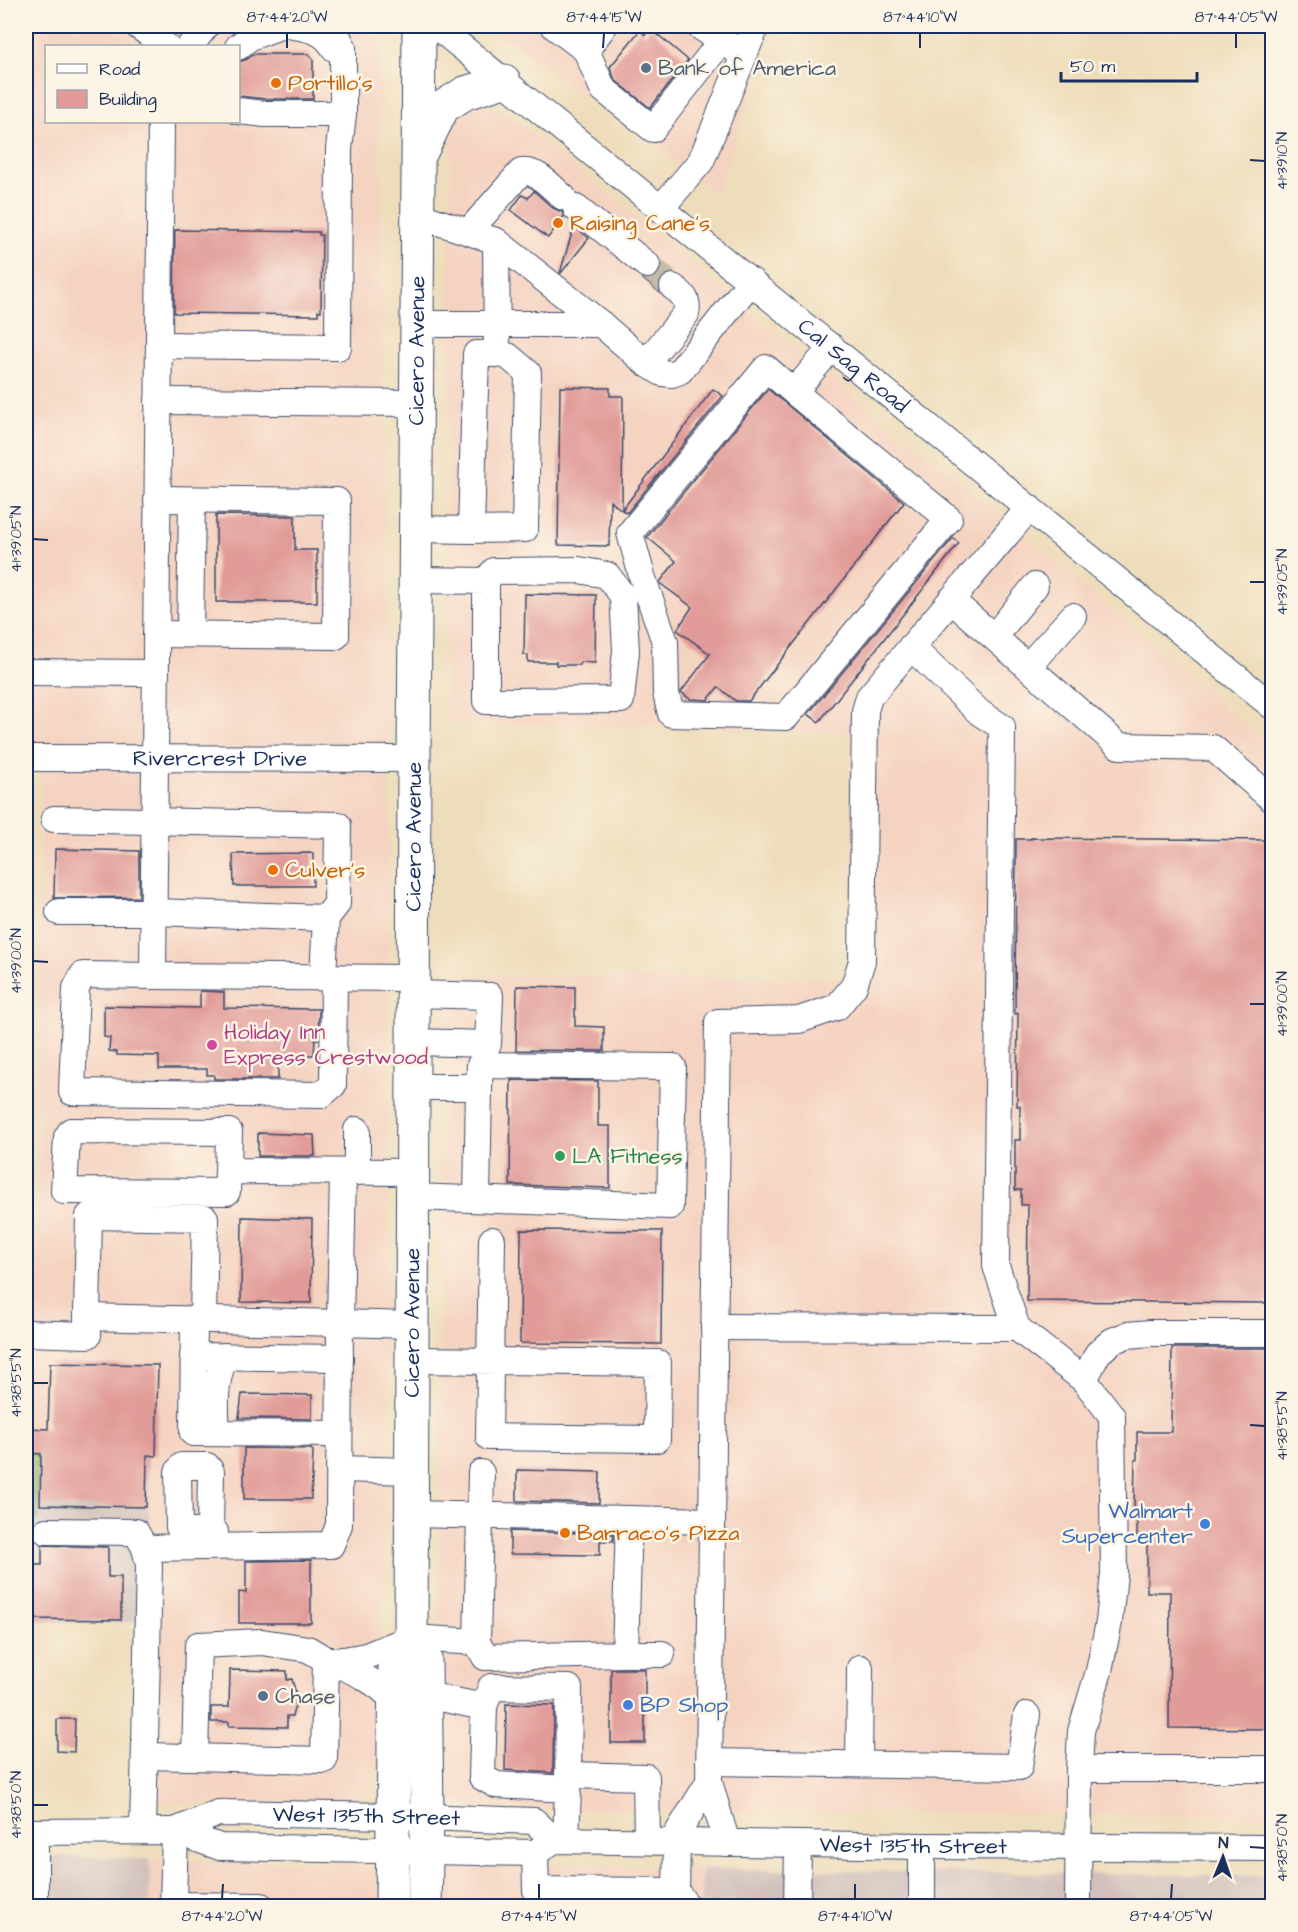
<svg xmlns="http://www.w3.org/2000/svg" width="1298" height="1932" font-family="'Architects Daughter',sans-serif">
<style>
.built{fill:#f5d3c1;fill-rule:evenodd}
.industrial{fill:#d1c0bc}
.forest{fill:#97b366;stroke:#597162;stroke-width:1.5}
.building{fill:#e19b98}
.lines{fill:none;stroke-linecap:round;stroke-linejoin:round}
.minor-tunnel{stroke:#c4baa8;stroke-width:26;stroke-dasharray:26 13;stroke-linecap:butt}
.minor-casing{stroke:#3b496c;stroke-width:28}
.major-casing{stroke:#3b496c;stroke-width:35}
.minor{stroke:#fff;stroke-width:26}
.major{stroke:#fff;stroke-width:33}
.ticks{fill:none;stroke:#1b2f5e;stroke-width:2}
.service-dot{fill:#5c6f8a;stroke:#fcf5e5;stroke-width:2}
.food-dot{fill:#e8710a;stroke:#fcf5e5;stroke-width:2}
.hotel-dot{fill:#d1479c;stroke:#fcf5e5;stroke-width:2}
.leisure-dot{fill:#2e9e5b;stroke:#fcf5e5;stroke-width:2}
.shop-dot{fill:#3f7fe0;stroke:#fcf5e5;stroke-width:2}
.labels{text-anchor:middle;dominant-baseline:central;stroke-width:5;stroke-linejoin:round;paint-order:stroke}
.service-label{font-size:22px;fill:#4e5e75;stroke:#fcf5e5;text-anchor:start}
.food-label{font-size:22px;fill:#c56008;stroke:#fcf5e5;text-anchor:start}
.street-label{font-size:22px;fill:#1b2f5e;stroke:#fcf5e5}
.hotel-label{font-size:22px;fill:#b23c85;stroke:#fcf5e5;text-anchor:start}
.leisure-label{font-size:22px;fill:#27864d;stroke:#fcf5e5;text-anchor:start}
.shop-label{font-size:22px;fill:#366cbe;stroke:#fcf5e5;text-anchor:end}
.neatline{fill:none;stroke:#1b2f5e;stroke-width:2}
.ticks-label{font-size:15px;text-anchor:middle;fill:#1b2f5e}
</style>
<rect width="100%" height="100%" fill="#fcf5e5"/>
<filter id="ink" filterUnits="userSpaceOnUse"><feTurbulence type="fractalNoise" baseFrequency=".0167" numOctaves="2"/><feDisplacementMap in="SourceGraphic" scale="12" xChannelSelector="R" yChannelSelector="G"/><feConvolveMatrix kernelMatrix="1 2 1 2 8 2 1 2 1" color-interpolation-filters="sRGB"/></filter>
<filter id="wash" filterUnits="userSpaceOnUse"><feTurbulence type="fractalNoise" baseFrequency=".008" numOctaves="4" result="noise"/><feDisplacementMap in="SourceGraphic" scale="24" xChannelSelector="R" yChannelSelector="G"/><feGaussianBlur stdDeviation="1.35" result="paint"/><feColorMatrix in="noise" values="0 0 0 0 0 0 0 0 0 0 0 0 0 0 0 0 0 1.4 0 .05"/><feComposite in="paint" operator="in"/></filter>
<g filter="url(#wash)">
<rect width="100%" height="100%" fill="#edb"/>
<g class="built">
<path d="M 26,26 L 362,26 L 379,39 L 389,777 L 387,1569 L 379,1630 L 377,1767 L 365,1796 L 342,1806 L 132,1803 L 150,1540 L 148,1457 L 26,1454 L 26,1286 L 38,1286 L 41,766 L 26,766 ZM 46,46 L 238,46 L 238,122 L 46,122 Z"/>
<polygon points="490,26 773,26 717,193"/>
<polygon points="482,103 504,112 645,223 766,326 1002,515 1272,748 1272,1818 1241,1816 472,1808 456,1799 444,1783 437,1767 443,975 842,979 848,960 853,733 655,726 446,724 451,137 459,113"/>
<polygon points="150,1859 353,1863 370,1869 378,1884 378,1906 149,1906"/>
<polygon points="445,1862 702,1869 701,1906 444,1906"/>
</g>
<g class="industrial">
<polygon points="37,1454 148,1457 150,1540 157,1623 26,1621 26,1524 37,1518"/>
<polygon points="26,1855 150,1859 149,1906 26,1906"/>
<polygon points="702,1869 1272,1876 1272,1906 701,1906"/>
</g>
<polygon class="forest" points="26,1454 37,1454 37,1519 26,1524"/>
<g id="blocks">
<g class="building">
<polygon points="650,28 688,60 650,108 615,80 610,67 640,30 645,35"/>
<polygon points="254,54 309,54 313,60 313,99 266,99 238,96 238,62 247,59"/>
<polygon points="534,191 553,208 562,212 564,216 548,238 511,210 522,195 528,198"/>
<polygon points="574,226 589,238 561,273 560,273"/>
<polygon points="175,230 319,232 319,235 322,235 321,311 318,311 318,315 174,313"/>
<polygon points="662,265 671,273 661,279 658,285 659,292 643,279 653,279 659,274"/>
<polygon points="560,387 610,388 610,396 623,396 622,510 610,501 609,546 558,545"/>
<polygon points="713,389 723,396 627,513 622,510"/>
<polygon points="768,389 904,502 749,701 736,701 718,687 708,700 690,699 681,692 710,654 677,630 692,607 661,584 660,582 676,561 647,537"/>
<polygon points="216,515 295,516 295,550 317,550 317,602 216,602"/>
<polygon points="953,538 959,543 819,722 808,714"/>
<polygon points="525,594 596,595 595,663 580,662 580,665 556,665 556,662 528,662 528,655 524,655"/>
<polygon points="1031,838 1272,840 1272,1303 1027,1301 1028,1205 1021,1205 1021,1190 1015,1190 1015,1140 1020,1140 1020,1106 1017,1106 1018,1013 1015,1014 1016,839 1031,839"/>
<polygon points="55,849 139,851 139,897 54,898"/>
<polygon points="313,853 313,886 234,886 233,854"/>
<polygon points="517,986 575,987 575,1026 604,1027 604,1051 516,1050"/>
<polygon points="200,991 224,992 224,1008 319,1009 318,1039 315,1039 314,1055 305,1055 307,1060 278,1059 278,1079 214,1079 214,1075 207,1075 207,1069 159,1069 159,1056 117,1055 117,1052 109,1051 110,1038 104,1037 104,1006 200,1008"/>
<polygon points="511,1080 598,1081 598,1126 610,1126 610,1188 510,1185"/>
<polygon points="258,1133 314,1135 315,1156 258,1156"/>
<polygon points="242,1217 312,1219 311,1303 241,1302"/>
<polygon points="521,1230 662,1231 661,1344 520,1343"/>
<polygon points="1172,1348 1272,1348 1272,1729 1169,1728 1170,1592 1147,1592 1147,1540 1137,1540 1137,1507 1134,1507 1135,1460 1137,1460 1137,1432 1171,1432"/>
<polygon points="50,1363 158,1365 156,1456 147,1455 146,1507 40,1505 41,1454 28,1453 28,1428 48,1429"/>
<polygon points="242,1394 312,1395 312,1419 239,1418"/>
<polygon points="244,1448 311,1449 313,1451 311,1499 244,1499"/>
<polygon points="517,1470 600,1472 599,1503 517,1501"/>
<polygon points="510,1531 614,1534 613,1541 600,1541 600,1555 510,1554"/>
<polygon points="42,1545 108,1547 108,1577 121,1577 121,1620 26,1619 26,1565 42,1565"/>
<polygon points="311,1560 311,1623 239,1623 239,1592 246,1593 246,1561"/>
<rect x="611" y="1669" width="34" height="74"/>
<polygon points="230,1670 287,1671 287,1680 292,1679 297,1699 292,1716 287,1716 287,1727 229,1726 229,1722 211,1722 211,1707 229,1707"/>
<polygon points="506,1704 554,1705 553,1773 505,1770"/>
<polygon points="57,1719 75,1719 74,1752 57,1751"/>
</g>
</g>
</g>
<g filter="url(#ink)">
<use href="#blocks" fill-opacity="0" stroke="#3b496c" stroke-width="1.5"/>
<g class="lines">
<polyline class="minor-tunnel" points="647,265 673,287"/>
<defs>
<g id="minor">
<polyline points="138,26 166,46"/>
<path d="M 293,26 C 311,28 325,32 334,48"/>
<path id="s1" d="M 436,26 L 1272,706"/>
<polyline points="554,26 586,50 604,26"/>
<polyline points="190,46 206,26"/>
<polyline points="238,47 250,37 280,26"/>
<polyline points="586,50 603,89 653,129 722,40"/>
<polyline points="744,55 756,26"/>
<polyline points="238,111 265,114 343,114"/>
<polyline points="161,122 153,976 413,978"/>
<polyline points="576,208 647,265"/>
<polyline points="661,208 701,161 744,55 699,26"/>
<polyline points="417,215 496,241 601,324 646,363 662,373 672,374 680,371 751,281"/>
<path d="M 469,231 L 521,172 C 537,169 551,187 563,197"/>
<polyline points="417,324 601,324"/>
<polyline points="159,345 338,347 339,149 343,114 343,47 336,33 326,26"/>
<path d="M 646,363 L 686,314 C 689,300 684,295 673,287"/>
<polyline points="794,392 766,368 630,533 642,576 665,642 666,693 671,714 786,717 949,519 794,392 832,347"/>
<polyline points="158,401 416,403"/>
<polyline points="415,529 471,530 476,354 497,354 496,241"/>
<polyline points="471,530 525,529 528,373 508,356 497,354"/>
<polyline points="415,580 486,581 486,701 621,700 626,651 623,596 607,575 579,570 494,571 486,581"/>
<polyline points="951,600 1119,746 1213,748 1272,799"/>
<polyline points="156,634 336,636 337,501 157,499"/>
<polyline points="190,634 192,500"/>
<polyline points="994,637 1035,586"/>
<polyline points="911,647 980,713 1002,727 996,1266 1017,1328"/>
<polyline points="1028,666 1073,616"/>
<polyline points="26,672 156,673"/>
<path id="s2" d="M 26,758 L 414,759"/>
<polyline points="54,819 338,825 337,904 326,918 323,977"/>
<polyline points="59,912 154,912 326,918"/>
<polyline points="153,976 83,975 76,988 72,1092 321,1095 333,1085 334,977"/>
<polyline points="413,1042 488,1044 490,996 413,994"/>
<polyline points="228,1171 229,1132 71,1131 67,1137 64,1191 227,1192 228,1171 413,1172"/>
<polyline points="357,1172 357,1130"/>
<polyline points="413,1197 670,1206 673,1067 480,1065 479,1087 413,1087"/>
<polyline points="477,1199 479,1087"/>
<polyline points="87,1317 89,1216 205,1218 203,1320"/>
<polyline points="194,1320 193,1433 339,1434"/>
<polyline points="714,1327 1017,1328 1084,1380 1112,1416 1114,1574 1109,1622 1099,1671 1081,1731 1079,1769 1078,1906"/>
<polyline points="26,1333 88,1335 87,1317 340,1323 343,1172"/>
<polyline points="193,1356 340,1358"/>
<polyline points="412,1360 658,1363 657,1439 489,1437 492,1240"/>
<polyline points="1084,1380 1098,1353 1112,1341 1127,1335 1151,1333 1272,1333"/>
<path d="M 217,1433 C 215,1404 214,1383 225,1356"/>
<polyline points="339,1469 412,1471"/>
<polyline points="412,1514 712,1521"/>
<polyline points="46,1531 136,1532 145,1548 149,1565 143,1830"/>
<polyline points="210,1532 211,1471 207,1466 182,1466 178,1472 179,1527 185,1532 215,1532"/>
<polyline points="145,1548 331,1545 339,1525 340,1323 412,1325"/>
<polyline points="477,1642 485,1657 625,1654 629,1519"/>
<polyline points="625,1654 662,1654"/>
<polyline points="326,1660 344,1660 366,1656 411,1638 477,1642 481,1473"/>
<path d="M 329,1661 C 355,1671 376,1681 395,1701"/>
<polyline points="426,1695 484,1707 482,1777 496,1785 568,1789 566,1840"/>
<polyline points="484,1707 491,1687 569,1688 568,1789"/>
<polyline points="145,1756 324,1760 326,1660 308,1649 262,1642 198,1645 195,1757"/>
<polyline points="709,1762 1019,1767 1027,1715"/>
<polyline points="859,1764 860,1668"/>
<polyline points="1079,1769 1272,1769"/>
<polyline points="568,1775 646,1777 647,1841"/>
<path id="s3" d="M 175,1831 L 218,1813 L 394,1816 L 534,1821 L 554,1840"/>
<path id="s4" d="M 26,1832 L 175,1831 L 220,1847 L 535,1853 L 554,1840 L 922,1846 L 1272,1848"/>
<polyline points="672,1842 709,1782"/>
<polyline points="677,1842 676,1891 687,1906"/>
<polyline points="727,1843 709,1782 718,1022 799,1020 837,1007 854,986 862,961 865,711 869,697 1029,508"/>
<polyline points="922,1846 922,1906"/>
<polyline points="535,1853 536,1890 676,1891"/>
<polyline points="173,1905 261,1906"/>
<polyline points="35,1906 35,1832"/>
<polyline points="173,1906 175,1831"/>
<polyline points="797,1906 798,1844"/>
</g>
<g id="major">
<polyline points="421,152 443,107 465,93 504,81"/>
<polyline points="411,1649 425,1659 427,1817 425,1906"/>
<path id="s5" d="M 392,1906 L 395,1665 L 411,1649 L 414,759 L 419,26"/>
</g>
</defs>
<use href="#minor" class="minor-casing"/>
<use href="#major" class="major-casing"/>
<use href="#minor" class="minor"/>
<use href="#major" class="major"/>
</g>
</g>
<path class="ticks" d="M 287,48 L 287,33M 603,48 L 604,33M 920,48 L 920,33M 1236,48 L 1236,33M 1250,160 L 1265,161M 33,539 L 48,540M 1250,582 L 1265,582M 33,961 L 48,962M 1250,1004 L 1265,1004M 33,1383 L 48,1383M 1250,1425 L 1265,1426M 33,1805 L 48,1805M 1250,1847 L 1265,1848M 222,1899 L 223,1884M 539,1899 L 539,1884M 855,1899 L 855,1884M 1171,1899 L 1172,1884"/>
<g class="service-dot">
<circle cx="646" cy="68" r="6"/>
<circle cx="263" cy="1696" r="6"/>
</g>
<g class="food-dot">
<circle cx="276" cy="83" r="6"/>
<circle cx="558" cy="223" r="6"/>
<circle cx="273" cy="870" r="6"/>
<circle cx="565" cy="1533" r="6"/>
</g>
<circle class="hotel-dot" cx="212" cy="1045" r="6"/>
<circle class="leisure-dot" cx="560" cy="1156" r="6"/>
<g class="shop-dot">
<circle cx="1205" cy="1524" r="6"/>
<circle cx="628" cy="1705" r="6"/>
</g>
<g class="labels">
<g class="service-label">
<text x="658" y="68">Bank of America</text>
<text x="275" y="1696">Chase</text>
</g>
<g class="food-label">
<text x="288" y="83">Portillo's</text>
<text x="570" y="223">Raising Cane's</text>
<text x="285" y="870">Culver's</text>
<text x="577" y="1533">Barraco's Pizza</text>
</g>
<g class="street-label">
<text stroke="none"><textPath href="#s5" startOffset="1562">Cicero Avenue</textPath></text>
<text stroke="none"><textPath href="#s1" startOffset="538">Cal Sag Road</textPath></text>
<text stroke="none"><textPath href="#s2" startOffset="194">Rivercrest Drive</textPath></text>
<text stroke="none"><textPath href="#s5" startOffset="1076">Cicero Avenue</textPath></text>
<text stroke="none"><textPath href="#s5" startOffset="590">Cicero Avenue</textPath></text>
<text stroke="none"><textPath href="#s3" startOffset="195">West 135th Street</textPath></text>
<text stroke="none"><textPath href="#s4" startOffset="894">West 135th Street</textPath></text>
</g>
<g class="hotel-label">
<text x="224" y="1032">Holiday Inn<tspan x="224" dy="25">Express Crestwood</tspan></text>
</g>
<g class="leisure-label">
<text x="572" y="1156">LA Fitness</text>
</g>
<g class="shop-label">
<text x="1193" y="1511">Walmart<tspan x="1193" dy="25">Supercenter</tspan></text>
<text x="640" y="1705" text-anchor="start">BP Shop</text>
</g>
</g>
<rect width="1298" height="1932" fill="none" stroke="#fcf5e5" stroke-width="66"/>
<rect x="45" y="45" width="195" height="78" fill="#fcf5e5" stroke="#a2a6af" stroke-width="1.5"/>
<rect x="57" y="64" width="30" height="9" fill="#ffffff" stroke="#a2a6af" stroke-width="1.5"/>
<text x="99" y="75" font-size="18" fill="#1b2f5e">Road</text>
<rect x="57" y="90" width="30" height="18" fill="#e19b98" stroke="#a2a6af" stroke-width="1.5"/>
<text x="99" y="105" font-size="18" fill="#1b2f5e">Building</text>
<g transform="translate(1223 1857) rotate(2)" stroke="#fcf5e5" stroke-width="4.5" paint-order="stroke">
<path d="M0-4.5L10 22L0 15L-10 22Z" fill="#1b2f5e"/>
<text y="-9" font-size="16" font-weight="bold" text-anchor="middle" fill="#1b2f5e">N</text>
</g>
<path d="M1061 72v9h136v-9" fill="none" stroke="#1b2f5e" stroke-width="3"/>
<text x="1070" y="72" font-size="18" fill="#1b2f5e" stroke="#fcf5e5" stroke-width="4.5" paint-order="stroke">50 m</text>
<rect x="33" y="33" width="1232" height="1866" class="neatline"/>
<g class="ticks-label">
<text x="287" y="22">87°44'20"W</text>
<text x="604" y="22">87°44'15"W</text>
<text x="920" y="22">87°44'10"W</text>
<text x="1236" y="22">87°44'05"W</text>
<text transform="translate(1282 161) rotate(-90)" y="5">41°39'10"N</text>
<text transform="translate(16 539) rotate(-90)" y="5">41°39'05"N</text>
<text transform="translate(1282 582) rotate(-90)" y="5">41°39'05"N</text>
<text transform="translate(16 961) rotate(-90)" y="5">41°39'00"N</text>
<text transform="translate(1282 1004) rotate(-90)" y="5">41°39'00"N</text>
<text transform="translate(16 1383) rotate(-90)" y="5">41°38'55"N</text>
<text transform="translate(1282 1426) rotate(-90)" y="5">41°38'55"N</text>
<text transform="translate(16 1805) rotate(-90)" y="5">41°38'50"N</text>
<text transform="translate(1282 1848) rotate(-90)" y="5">41°38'50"N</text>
<text x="222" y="1921">87°44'20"W</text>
<text x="539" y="1921">87°44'15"W</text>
<text x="855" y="1921">87°44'10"W</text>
<text x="1171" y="1921">87°44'05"W</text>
</g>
</svg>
